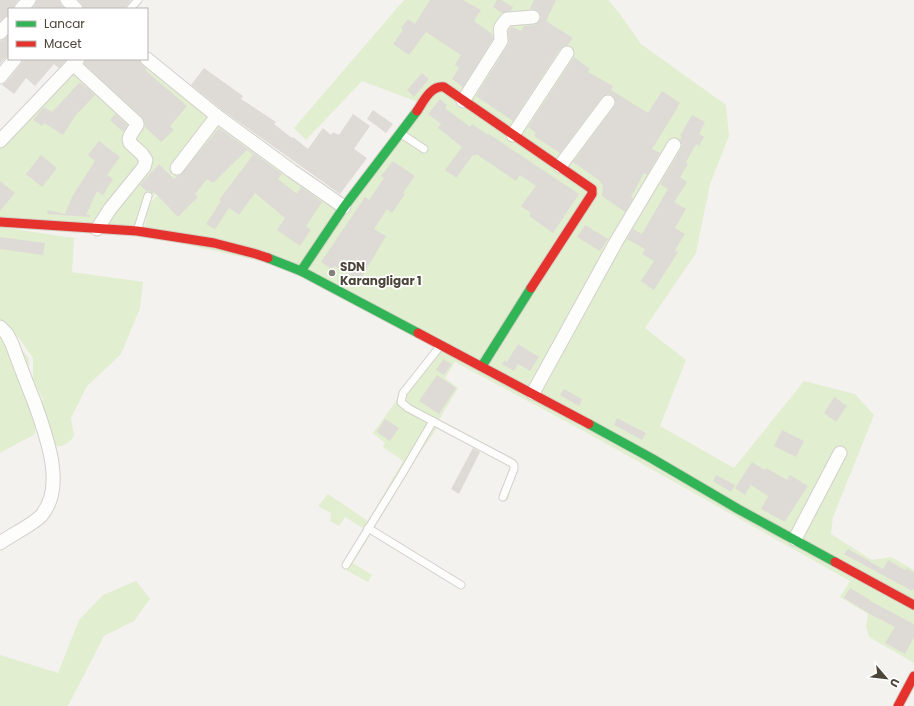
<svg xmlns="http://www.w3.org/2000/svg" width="914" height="706" font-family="Poppins,sans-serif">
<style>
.green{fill:#e1eecf}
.building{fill:#dedbd6}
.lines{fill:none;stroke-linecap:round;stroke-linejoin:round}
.lane-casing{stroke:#d2d0cb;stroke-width:9}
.street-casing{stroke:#d2d0cb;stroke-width:15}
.fast-casing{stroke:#d3cfc5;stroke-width:11}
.jam-casing{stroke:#d3cfc5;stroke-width:11}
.lane{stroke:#fdfdfc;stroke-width:7}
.street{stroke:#fdfdfc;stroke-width:13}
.fast{stroke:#30b455;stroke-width:9}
.jam{stroke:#e5322d;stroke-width:9}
.poi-dot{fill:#868178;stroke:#fff;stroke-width:1.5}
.labels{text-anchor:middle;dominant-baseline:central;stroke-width:3.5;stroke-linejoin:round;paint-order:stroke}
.poi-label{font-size:12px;font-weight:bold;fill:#4b4439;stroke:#fff;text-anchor:start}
</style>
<rect width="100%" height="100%" fill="#f4f2ee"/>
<g class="green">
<polygon points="404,0 608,0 620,14 641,44 726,105 729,136 710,184 696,253 645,328 686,360 660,426 734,468 804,381 855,394 874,415 833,517 831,534 872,560 891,557 914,570 914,663 869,637 866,627 868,614 840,597 850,581 582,430 455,362 445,378 458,388 436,425 516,468 508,500 504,499 513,469 474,446 437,428 419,454 353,563 372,575 368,582 346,570 368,531 345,517 339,526 330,521 331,513 318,506 328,494 368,521 403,461 383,447 385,443 373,433 430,354 437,340 307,269 418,102 362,81 306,140 294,128"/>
<polygon points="80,59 144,59 345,207 301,270 143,235 149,205 192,151 157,192 148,204 142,235 0,223 0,144"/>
<path d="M 0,227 L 74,238 L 72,272 L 143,282 L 140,308 L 121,354 L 87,386 L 71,418 L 74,436 C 66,447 59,448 46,444 L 40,423 L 43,399 L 33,381 L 33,358 L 19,338 L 0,323 Z"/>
<polygon points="0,329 16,342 29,359 29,382 35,420 35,434 0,453"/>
<polygon points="136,581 150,599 134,621 104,636 68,706 0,706 0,655 58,673 79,620 103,595"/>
</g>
<g class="building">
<polygon points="0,0 18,0 15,4 13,9 9,9 9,15 6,16 0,21"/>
<polygon points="37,0 59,0 61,5 65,9 32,9 35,5"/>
<polygon points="78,0 131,0 124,9 84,9 82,4"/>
<polygon points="430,0 463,0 481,10 474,21 492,34 493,39 463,87 452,79 459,68 455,65 461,55 426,32 409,55 393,44 403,30 401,28 408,19 415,24"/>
<polygon points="497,0 501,0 513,7 511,11 502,13 493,7"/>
<polygon points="534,0 556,0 546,21 573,38 568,45 564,46 560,49 513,121 476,96 508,45 509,41 508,31 511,27 513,27 521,31 524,26 534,25 540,21 541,17 539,12 536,10 530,9"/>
<polygon points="9,35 9,54 0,64 0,41 3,40"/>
<polygon points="574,57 590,69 588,72 613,86 611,90 648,113 662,91 680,103 677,107 678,107 652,149 660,153 647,175 644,173 631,197 633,199 625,212 602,196 603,189 602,184 599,180 573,162 614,107 616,103 613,96 609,94 602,97 560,153 534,136 536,133 528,127"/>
<polygon points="23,59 67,59 59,68 54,64 35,86 26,78 14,94 2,85 6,82 21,64"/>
<polygon points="86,59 139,60 142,65 146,68 145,70 187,106 170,126 174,130 161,142 145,127 144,120 142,117 84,64"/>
<polygon points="204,68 243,96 241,99 276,122 274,124 292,138 293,137 308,149 323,128 331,135 333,132 339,135 353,114 370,126 354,149 367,158 340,194 222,110 191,85"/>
<polygon points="422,73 429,79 414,97 407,90"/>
<polygon points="80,82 95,95 75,116 63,135 44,123 42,126 33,120 44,107 52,112"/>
<polygon points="440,99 447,105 445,108 470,127 472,124 488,135 489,134 579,194 553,233 529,216 531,213 521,206 536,186 520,175 516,181 476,154 475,156 473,155 456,178 445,170 462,147 438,128 441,124 428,114"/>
<polygon points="373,110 393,124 386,133 367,119"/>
<polygon points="115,114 127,125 123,132 110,120"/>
<polygon points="692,115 705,122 699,134 704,137 699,146 696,144 686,162 688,164 680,177 687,182 674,202 686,209 675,228 685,234 675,250 678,252 654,290 641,281 654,261 642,254 645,249 627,239 633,229 642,234 668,189 661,185 661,183 681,149 682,145 680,140 682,137 680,136"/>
<polygon points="219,128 282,174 278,179 297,194 301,187 322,202 306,226 311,230 300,246 277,230 285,218 255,193 239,215 229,208 215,229 206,224 221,201 219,200 253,155 247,150 213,183 207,179 195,194 198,197 178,217 154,192 152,194 150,191 146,191 140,185 159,164 174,179 177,176 180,175"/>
<polygon points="99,141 120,157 107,175 113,179 103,195 97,191 86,215 90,215 90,217 47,214 48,210 65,214 73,195 95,161 88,155"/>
<polygon points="41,155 57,168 42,187 26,174"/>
<polygon points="393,161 415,176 403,193 405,194 392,213 387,209 374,229 386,236 360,280 334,266 332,269 321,262 365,197 369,200 384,178 381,176"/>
<polygon points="0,181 15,193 0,211"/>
<polygon points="585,225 608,239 600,251 577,237"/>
<polygon points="0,237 45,243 43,255 0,249"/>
<polygon points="518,344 539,357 530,371 518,364 514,371 502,364 505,360 507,362"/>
<polygon points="443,359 452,364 444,375 436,370"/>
<polygon points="437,375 456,388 439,414 419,401"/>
<polygon points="564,389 582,399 579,406 560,395"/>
<polygon points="834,397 847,406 836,422 824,413"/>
<polygon points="617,418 646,433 642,440 614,425"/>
<polygon points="385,419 399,428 390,441 377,432"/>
<polygon points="782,430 804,441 796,457 774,446"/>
<polygon points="473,448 480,452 459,494 451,489"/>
<polygon points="752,462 765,470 766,468 787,480 790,475 808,486 787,518 785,522 761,509 768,496 751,485 745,495 735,488"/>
<polygon points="716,475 735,485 731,492 713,481"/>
<polygon points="848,549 883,569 888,560 905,570 907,568 914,573 914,588 912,591 844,554"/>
<polygon points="850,588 870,600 870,601 914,624 914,637 905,654 885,643 895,627 870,614 844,598"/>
</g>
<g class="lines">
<defs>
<g id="lane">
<polyline points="130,9 138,0"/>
<polyline points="400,133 424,149"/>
<polyline points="137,231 148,196"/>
<polyline points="441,345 403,393 401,402 408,408 512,463 514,465 514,469 503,497"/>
<polyline points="368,528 461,585"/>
<polyline points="346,565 402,474 433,421"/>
</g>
<g id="street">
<polyline points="67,0 76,9"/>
<polyline points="21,9 29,0"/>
<polyline points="0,33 9,23"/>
<polyline points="147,59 217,116 292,171 344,207"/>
<polyline points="73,64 137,123 137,125 131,134 129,139 130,143 142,154 146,160 144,167 110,209 97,229"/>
<polyline points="0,77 15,59"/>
<path d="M 463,101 L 501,41 C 501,28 497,31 507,19 L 533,17"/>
<polyline points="513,135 567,53"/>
<polyline points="0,141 78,59"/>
<polyline points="560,166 608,102"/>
<polyline points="177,168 217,116"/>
<path d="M 0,327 L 7,334 L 12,344 C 19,363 26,382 34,401 C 45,433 67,486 41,516 C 32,525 11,535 0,543"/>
<polyline points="533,393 616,242 674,145"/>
<polyline points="795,539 840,453"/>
</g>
<g id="fast">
<polyline points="268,258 301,271 418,333"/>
<polyline points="301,271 344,207 417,111"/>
<polyline points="482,366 531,288"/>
<polyline points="589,424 651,458 738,509 835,562"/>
</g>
<g id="jam">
<path d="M 417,111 C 423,102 431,85 444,87 L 592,189 L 592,194 L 531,288"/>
<polyline points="0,222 137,231 214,243 256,254 268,258"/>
<polyline points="418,333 589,424"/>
<polyline points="835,562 914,605"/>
<polyline points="898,706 914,676"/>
</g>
</defs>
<use href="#lane" class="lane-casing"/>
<use href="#street" class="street-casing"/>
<use href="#fast" class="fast-casing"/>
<use href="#jam" class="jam-casing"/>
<use href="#lane" class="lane"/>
<use href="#street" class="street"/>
<use href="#fast" class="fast"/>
<use href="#jam" class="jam"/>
</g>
<circle class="poi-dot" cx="332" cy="273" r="4"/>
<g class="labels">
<g class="poi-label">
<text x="340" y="266">SDN<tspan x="340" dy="14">Karangligar 1</tspan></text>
</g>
</g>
<rect x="8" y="8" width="140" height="52" fill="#ffffff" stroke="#b7b4b0"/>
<rect x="16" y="21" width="20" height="6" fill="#30b455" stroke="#b7b4b0"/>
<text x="44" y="28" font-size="12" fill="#4b4439">Lancar</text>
<rect x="16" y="41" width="20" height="6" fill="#e5322d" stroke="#b7b4b0"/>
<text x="44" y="48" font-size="12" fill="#4b4439">Macet</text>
<g transform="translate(886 678) rotate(118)" stroke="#ffffff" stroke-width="3" paint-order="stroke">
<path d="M0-3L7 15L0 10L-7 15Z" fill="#4b4439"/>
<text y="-6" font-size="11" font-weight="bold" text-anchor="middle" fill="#4b4439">U</text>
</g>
</svg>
